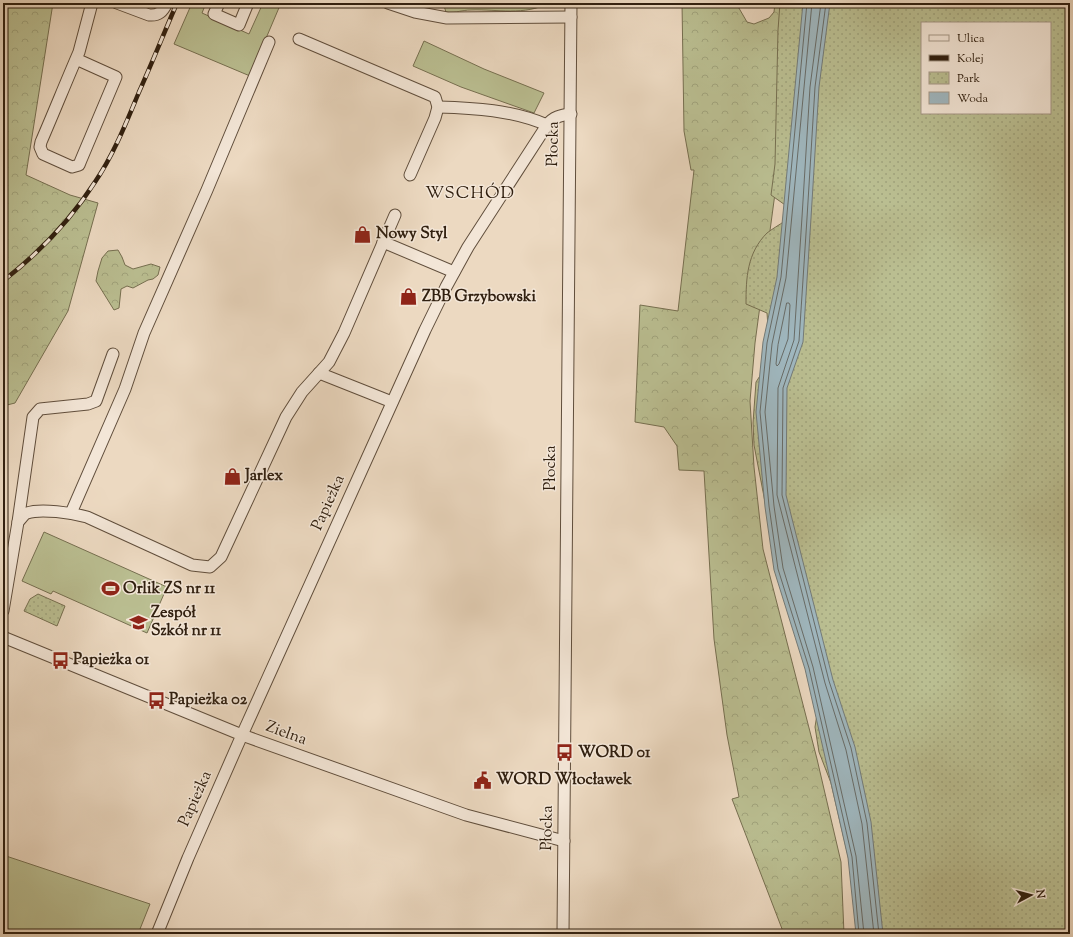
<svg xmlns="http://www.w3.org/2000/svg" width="1073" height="937" font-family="'Sorts Mill Goudy',serif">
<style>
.green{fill:#babe91;stroke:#766f50}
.forest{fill:url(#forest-crowns);stroke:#766f50}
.park{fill:url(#park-dots);stroke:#766f50;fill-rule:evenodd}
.water{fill:#9fb7bf;stroke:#737b79}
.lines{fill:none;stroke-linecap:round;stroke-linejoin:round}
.shore{stroke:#686c68;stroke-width:1}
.minor-casing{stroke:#604e3c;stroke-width:13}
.minor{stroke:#f3e6d7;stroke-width:11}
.rail-casing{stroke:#312010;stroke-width:4.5}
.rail{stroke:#f3e6d7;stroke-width:3;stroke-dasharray:9;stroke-linecap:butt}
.labels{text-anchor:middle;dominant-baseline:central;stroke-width:3;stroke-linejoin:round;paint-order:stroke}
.street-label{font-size:16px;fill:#312010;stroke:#f3e6d7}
.poi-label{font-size:16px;font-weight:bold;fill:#312010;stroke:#f3e6d7;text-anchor:start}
.neighbourhood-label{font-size:17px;letter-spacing:1px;fill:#312010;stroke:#f3e6d7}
</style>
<defs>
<pattern id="forest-crowns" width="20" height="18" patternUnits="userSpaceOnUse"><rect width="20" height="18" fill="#babe91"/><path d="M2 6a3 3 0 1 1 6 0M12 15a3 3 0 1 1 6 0" fill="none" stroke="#a0a37c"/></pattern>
<pattern id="park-dots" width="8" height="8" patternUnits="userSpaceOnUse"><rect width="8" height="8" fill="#babe91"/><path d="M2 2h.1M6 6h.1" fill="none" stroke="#a0a37c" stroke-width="1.8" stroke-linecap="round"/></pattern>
</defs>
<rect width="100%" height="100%" fill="#ecd9c1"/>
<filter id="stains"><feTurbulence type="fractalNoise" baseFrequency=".005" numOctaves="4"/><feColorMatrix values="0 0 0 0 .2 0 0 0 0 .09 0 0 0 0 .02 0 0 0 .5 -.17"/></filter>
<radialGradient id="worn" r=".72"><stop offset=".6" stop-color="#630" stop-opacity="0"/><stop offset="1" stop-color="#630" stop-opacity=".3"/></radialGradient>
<g class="green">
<polygon points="192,3 206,3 202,13 249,34 263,3 281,3 250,76 174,44"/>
<path d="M 443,3 L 549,3 C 524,16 498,9 471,10 C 462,10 457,13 446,12 Z"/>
<polygon points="424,41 484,69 544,93 534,113 461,87 413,66"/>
<polygon points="44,532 167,587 147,633 53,591 51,594 22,581"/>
<polygon points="3,855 150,904 138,934 3,934"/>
</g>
<g class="forest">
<polygon points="3,3 53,3 26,175 70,195 98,203 68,311 15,403 3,406"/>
<polygon points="682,3 736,3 747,22 754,24 769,18 774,12 775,3 791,3 786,111 755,343 750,401 754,467 763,549 817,759 841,862 844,934 784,934 732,799 739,797 727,735 714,639 704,471 679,470 677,446 664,427 635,422 640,305 678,311 694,170 691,170 684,131"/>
<polygon points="118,250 122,257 125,265 133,269 151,264 160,267 158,275 153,279 148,280 133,288 127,286 121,289 119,308 114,310 96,281 98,271 102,258 108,251"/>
</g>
<g class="park">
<path d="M 780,3 L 1070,3 L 1070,934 L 862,934 L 855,886 L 831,783 L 819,752 L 815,727 L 818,708 L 771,533 L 754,445 L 753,423 L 756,382 L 767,365 L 768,327 L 767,313 L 746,304 C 746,278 747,253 767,233 C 772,229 779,225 785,221 L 788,207 L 771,195 L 775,164 L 778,30 ZM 922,23 L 1050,23 L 1050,113 L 922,113 Z"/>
<polygon points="38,594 65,606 57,626 24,611 30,599"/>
</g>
<polygon class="water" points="803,3 830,3 819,87 811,218 803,342 787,388 786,495 833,680 855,747 871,822 883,934 856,934 848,858 805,669 774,570 765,507 756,412 763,342 777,277"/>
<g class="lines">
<g class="shore">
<polyline points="807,3 781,277 767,343 760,412 769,506 778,569 809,668 852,857 859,934"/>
<polyline points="812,3 786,278 772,344 765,412 774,506 783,568 813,667 856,856 864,934"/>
<polyline points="821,3 810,87 802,217 794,340 778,388 777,495 825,683 846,750 862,824 874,934"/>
<polyline points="826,3 815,87 807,218 799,341 783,388 782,495 829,681 851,748 867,823 879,934"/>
<polygon points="787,303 789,303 790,305 788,339 779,364 777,366 776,364 778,345"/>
</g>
<defs>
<g id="minor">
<path d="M 117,3 L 149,15 C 159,16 163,11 167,3"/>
<polyline points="219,3 214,14 239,25 248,3"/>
<polyline points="388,3 415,12 447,18 571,17"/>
<polyline points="299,39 435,97 438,107 435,118 410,175"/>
<path d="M 76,59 L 116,77 L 81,160 L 79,165 L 72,167 L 43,154 L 40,147 L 41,142 C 54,112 66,82 79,52 L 92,3"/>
<path d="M 438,107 C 475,108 512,110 547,125"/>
<polyline points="383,242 454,272"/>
<polyline points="319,373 392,402"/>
<polyline points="71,513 125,389 144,333 207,190 269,42"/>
<polyline points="18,522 33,417 40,409 88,404 96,401 113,354"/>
<path d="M 3,611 L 18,522 C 21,519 24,514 27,513 C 41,508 72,513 87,517 L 192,565 L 210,567 L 221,557 L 286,417 L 302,392 L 329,362 L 344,333 L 395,215"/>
<polyline points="3,637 242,735 466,815 564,841"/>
<path d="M 157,934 L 188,858 L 242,735 L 425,330 L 446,287 L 468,247 L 547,125 C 553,117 561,115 571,114"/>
<polyline points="563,934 571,3"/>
</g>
</defs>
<use href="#minor" class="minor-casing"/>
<use href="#minor" class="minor"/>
<defs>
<path id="rail" d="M 3,281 C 39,253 70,221 95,182 C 114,154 126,123 139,92 C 152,63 164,33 177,3"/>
</defs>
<use href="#rail" class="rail-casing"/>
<use href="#rail" class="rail"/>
</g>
<defs>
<symbol id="shop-bare" viewBox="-9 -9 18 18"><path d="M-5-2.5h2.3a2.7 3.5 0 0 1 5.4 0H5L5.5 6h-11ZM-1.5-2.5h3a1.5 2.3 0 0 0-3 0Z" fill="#8f2418" stroke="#f3e6d7" stroke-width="2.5" paint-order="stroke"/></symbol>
<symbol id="stadium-bare" viewBox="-9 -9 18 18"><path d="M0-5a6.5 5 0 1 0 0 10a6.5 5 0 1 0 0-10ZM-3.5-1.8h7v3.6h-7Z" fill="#8f2418" stroke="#f3e6d7" stroke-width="2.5" paint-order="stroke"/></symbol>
<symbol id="school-bare" viewBox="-9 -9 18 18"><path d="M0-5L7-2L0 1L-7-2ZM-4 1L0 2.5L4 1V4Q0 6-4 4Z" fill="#8f2418" stroke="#f3e6d7" stroke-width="2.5" paint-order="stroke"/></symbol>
<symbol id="bus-bare" viewBox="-9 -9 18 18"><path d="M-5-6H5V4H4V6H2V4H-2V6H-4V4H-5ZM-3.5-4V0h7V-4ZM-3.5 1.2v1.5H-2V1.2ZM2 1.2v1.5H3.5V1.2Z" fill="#8f2418" stroke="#f3e6d7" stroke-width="2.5" paint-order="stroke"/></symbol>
<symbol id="civic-bare" viewBox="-9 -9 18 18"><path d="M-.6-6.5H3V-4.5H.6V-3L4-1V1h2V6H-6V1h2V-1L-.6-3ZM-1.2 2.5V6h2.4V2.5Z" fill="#8f2418" stroke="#f3e6d7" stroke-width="2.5" paint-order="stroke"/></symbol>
</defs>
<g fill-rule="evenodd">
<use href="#shop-bare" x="350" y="222" width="25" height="25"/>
<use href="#shop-bare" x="396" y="284" width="25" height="25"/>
<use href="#shop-bare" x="220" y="464" width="25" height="25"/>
<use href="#stadium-bare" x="98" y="576" width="25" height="25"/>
<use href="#school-bare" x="126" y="610" width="25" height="25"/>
<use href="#bus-bare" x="48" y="648" width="25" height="25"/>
<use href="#bus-bare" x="144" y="688" width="25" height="25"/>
<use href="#bus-bare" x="552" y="740" width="25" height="25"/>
<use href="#civic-bare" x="470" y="768" width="25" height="25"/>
</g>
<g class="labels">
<g class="street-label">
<text transform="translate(554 144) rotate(-89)">Płocka</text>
<text transform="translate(551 468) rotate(-90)">Płocka</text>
<text transform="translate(329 503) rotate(-66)">Papieżka</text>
<text transform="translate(286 734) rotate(20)">Zielna</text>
<text transform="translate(196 799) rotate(-66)">Papieżka</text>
<text transform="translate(548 828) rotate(-89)">Płocka</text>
</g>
<g class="poi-label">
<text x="376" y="234">Nowy Styl</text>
<text x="422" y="297">ZBB Grzybowski</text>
<text x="245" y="476">Jarlex</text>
<text x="123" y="589">Orlik ZS nr 11</text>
<text x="151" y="613">Zespół<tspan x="151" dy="18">Szkół nr 11</tspan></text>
<text x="73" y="660">Papieżka 01</text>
<text x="169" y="700">Papieżka 02</text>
<text x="578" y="753">WORD 01</text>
<text x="496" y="780">WORD Włocławek</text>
</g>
<g class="neighbourhood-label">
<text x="470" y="194">WSCHÓD</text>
</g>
</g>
<rect width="1073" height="937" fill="none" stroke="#ecd9c1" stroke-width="16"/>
<rect x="4" y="4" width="1065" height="929" fill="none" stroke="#312010" stroke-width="2"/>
<rect x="8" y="8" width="1057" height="921" fill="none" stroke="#312010"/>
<rect x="921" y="22" width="130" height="92" fill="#f3e6d7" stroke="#a59787"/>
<rect x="929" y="35" width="20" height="6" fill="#f3e6d7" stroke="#a59787"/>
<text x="957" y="42" font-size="12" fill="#312010">Ulica</text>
<rect x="929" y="55" width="20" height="6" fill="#312010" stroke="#a59787"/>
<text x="957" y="62" font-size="12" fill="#312010">Kolej</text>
<rect x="929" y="72" width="20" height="12" fill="url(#park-dots)" stroke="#a59787"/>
<text x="957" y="82" font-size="12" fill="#312010">Park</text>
<rect x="929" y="92" width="20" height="12" fill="#9fb7bf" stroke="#a59787"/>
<text x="957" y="102" font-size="12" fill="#312010">Woda</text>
<g transform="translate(1031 895) rotate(83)" stroke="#f3e6d7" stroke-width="3" paint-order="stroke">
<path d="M0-3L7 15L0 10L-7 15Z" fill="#312010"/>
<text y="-6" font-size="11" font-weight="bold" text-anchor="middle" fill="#312010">N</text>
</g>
<rect width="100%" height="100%" filter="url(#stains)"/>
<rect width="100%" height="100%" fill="url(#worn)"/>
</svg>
